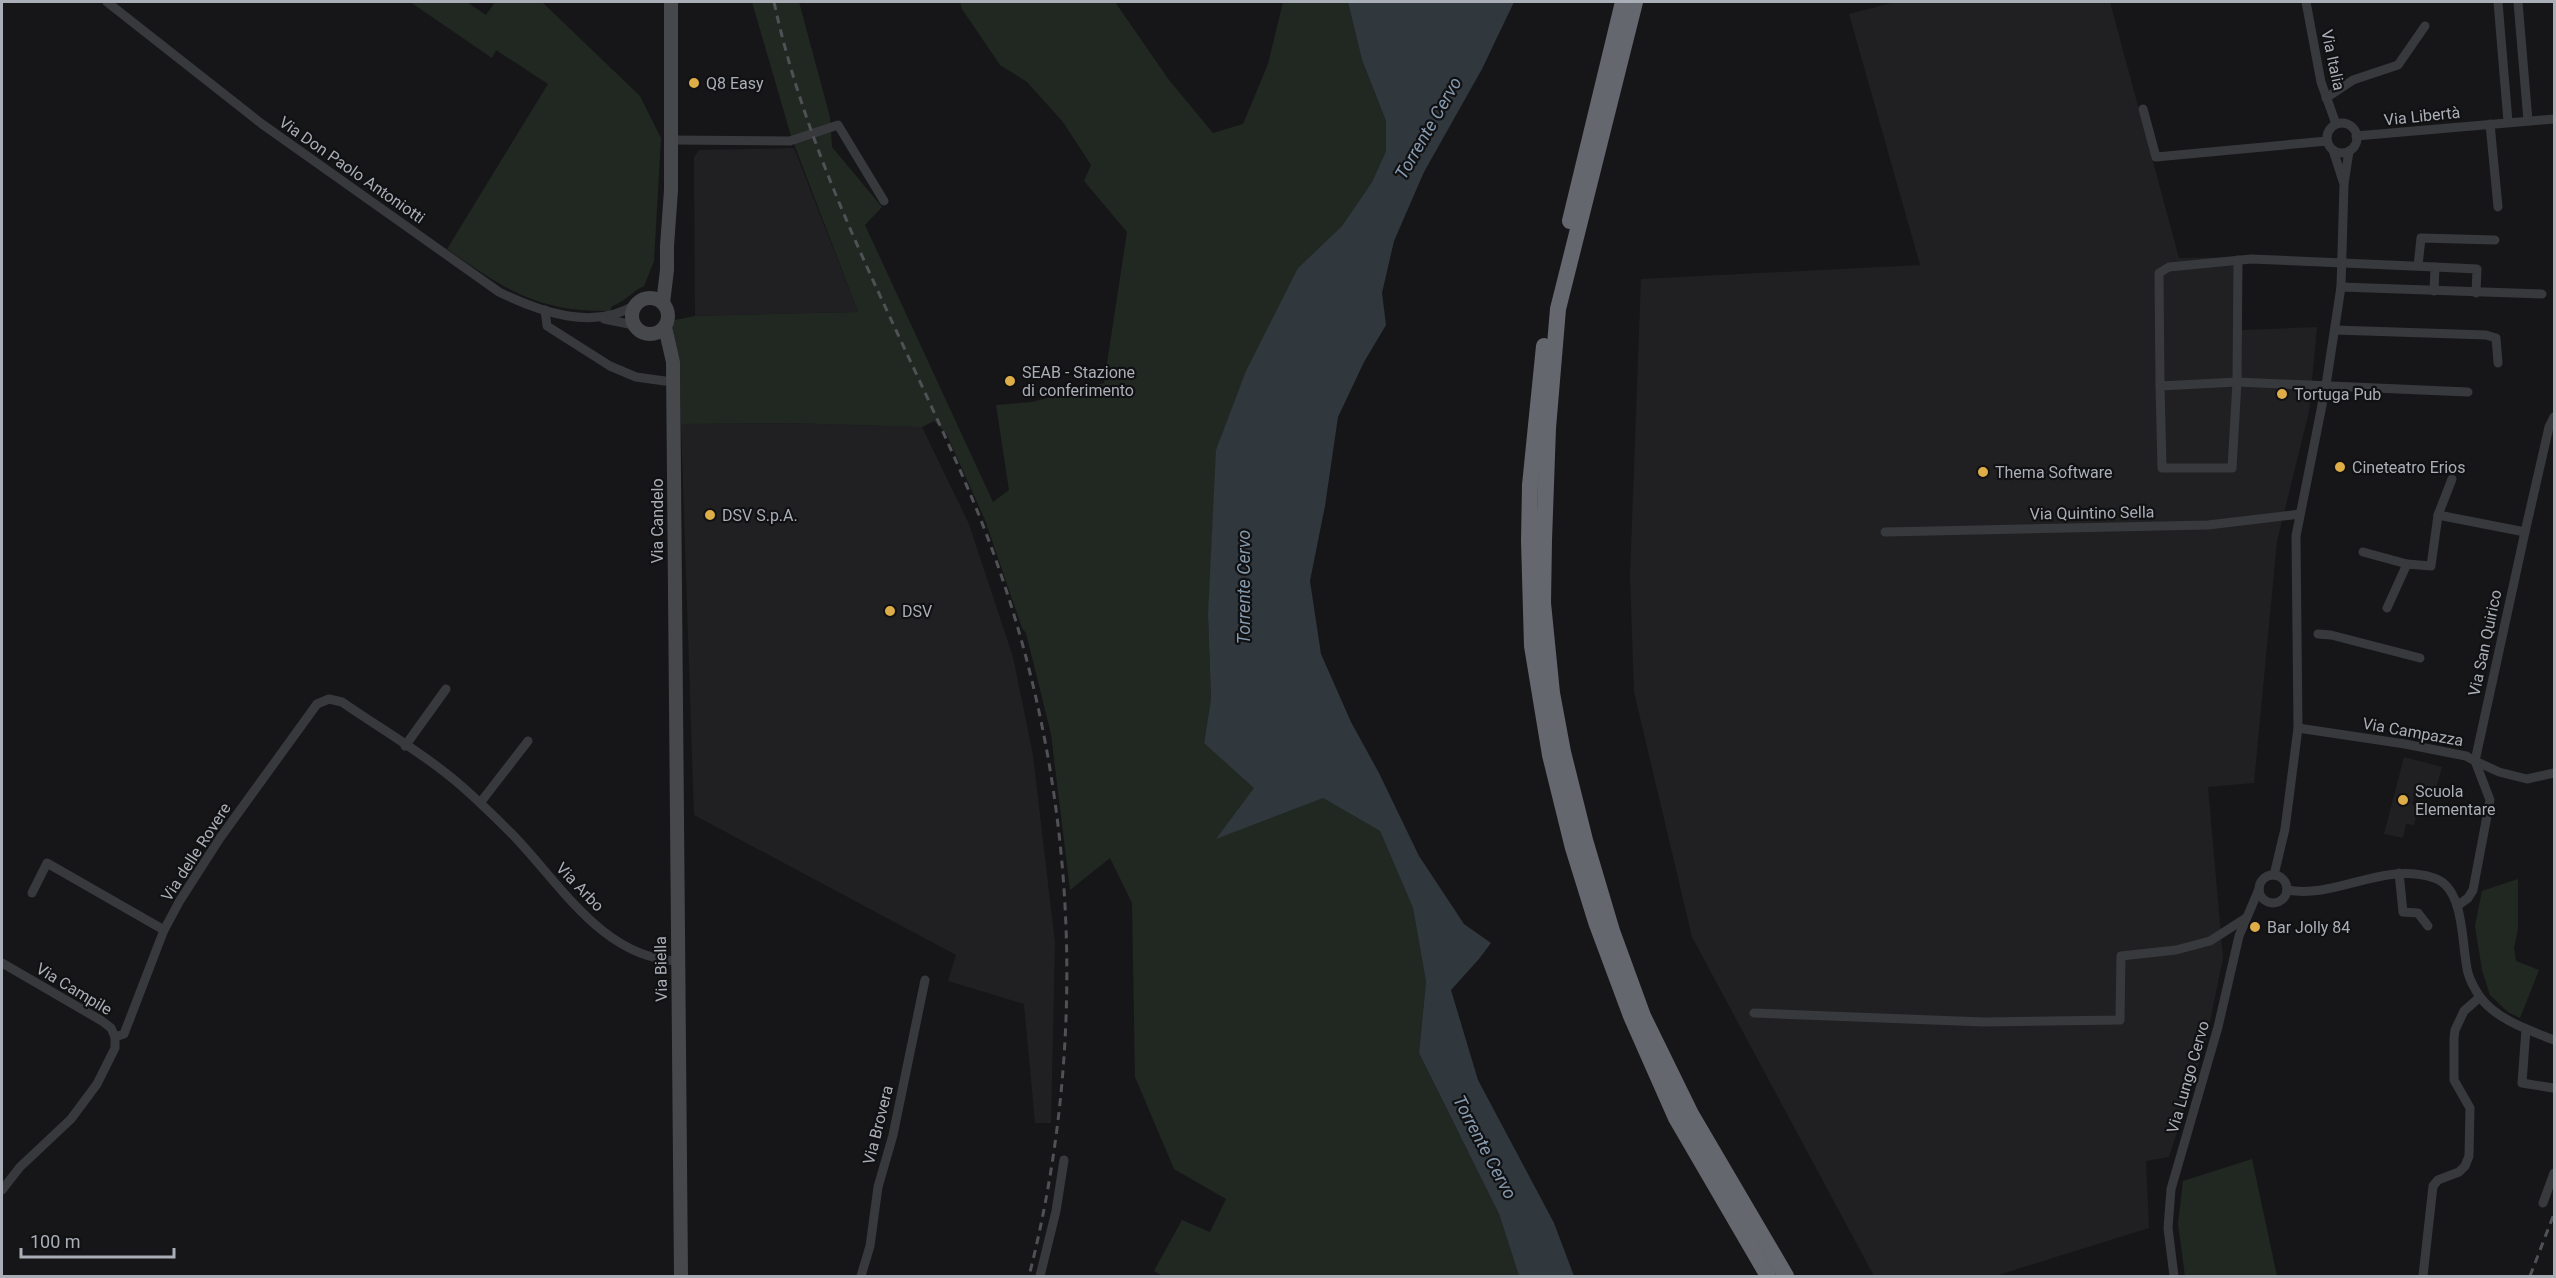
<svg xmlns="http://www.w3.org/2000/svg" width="2556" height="1278" font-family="Roboto,sans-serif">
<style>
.built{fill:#202022}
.green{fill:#212822}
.water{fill:#30373d}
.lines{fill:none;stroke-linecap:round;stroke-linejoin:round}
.street{stroke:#38393d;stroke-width:9}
.secondary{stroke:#46484c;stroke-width:14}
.highway{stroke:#64676d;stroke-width:16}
.rail{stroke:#4f5155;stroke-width:3;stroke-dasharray:8 6;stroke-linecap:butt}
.poi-dot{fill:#dead48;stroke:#111113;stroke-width:2}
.labels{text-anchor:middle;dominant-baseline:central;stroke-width:4.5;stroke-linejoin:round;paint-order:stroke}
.street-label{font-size:16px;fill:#aaaeb7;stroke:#111113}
.poi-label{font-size:16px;fill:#aaaeb7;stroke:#111113;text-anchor:start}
.water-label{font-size:18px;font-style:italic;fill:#859aae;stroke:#111113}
</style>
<rect width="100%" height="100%" fill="#161618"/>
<g class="built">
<polygon points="1895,2 2110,2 2179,258 2239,257 2242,330 2317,327 2309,412 2277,541 2254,783 2208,787 2223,958 2206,1041 2169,1157 2146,1161 2149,1228 1995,1276 1874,1276 1692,937 1634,692 1630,576 1641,279 1920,265 1849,14"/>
<polygon points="794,148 858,312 695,316 694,157 699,150"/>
<polygon points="789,423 922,427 969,524 1013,657 1033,755 1055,943 1051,1123 1035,1123 1024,1004 948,981 956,955 694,815 681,424"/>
<polygon points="2404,757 2442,767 2435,792 2424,791 2421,796 2414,795 2412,805 2419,806 2414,825 2406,824 2403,838 2384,834"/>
</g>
<g class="green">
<path d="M 410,2 L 467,2 L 486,15 L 495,2 L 542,2 L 640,96 L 661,138 L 654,261 L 644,286 C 631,292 625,302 612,306 L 610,311 C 536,312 505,289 447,249 L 548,84 L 496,50 L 492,58 Z"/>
<polygon points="752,2 799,2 830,117 832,147 882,207 865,225 993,502 1009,490 996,405 1032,402 1104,383 1127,232 1084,181 1091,165 1063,122 1027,82 1000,65 962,9 960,2 1115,2 1169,80 1213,133 1243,124 1268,64 1283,2 1348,2 1362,60 1386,121 1386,151 1372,182 1342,226 1298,268 1208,615 1211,699 1204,743 1323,798 1380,831 1413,908 1426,982 1419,1053 1499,1214 1519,1276 1163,1276 1154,1271 1182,1220 1210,1232 1226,1199 1174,1169 1135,1077 1132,903 1110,858 1070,890 1051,734 1026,633 1022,628 985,520 946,433 934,421 922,427 789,423 681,424 680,362 672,327 675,320 695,316 858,312 791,136"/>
<polygon points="2518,879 2518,929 2514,948 2516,961 2539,970 2520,1018 2508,1012 2490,995 2482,970 2475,926 2482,891"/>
<polygon points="2252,1159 2277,1276 2185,1276 2178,1224 2183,1181"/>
</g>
<polygon class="water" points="1348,2 1514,2 1482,69 1424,172 1394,241 1382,293 1386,325 1364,362 1338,417 1325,506 1310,581 1321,654 1351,722 1379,773 1419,856 1464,924 1491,943 1479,959 1451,990 1478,1080 1554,1223 1574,1276 1519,1276 1499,1214 1419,1053 1426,982 1413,908 1380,831 1323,798 1216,839 1254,788 1204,743 1211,699 1208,615 1216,450 1246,371 1298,268 1342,226 1372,182 1386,151 1386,121 1362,60"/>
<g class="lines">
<g class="street">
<path d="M 107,2 L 262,124 L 499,292 C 540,312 593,331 635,305"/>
<polyline points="2306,2 2321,82 2336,124"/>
<polyline points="2498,2 2508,122"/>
<polyline points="2518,2 2528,121"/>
<polyline points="2326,98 2353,80 2398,65 2425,26"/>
<polyline points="2143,109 2156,157 2327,141"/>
<circle cx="2342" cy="138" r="15"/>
<polyline points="2490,124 2498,207"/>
<polyline points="2356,136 2554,119"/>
<polyline points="672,140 790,141 838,125 884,201"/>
<polyline points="2333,150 2343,181"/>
<polyline points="2418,266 2421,238 2495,240"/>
<polyline points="2435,267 2477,269 2476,293"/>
<polyline points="2341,287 2542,294"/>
<polyline points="2434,291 2435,267 2251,259 2169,267 2159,273 2160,386 2237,382 2468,392"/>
<polyline points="545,310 547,326 610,366 636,377 672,382"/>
<polyline points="604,319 634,325"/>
<polyline points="2335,330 2486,335 2496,338 2498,363"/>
<polyline points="2160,386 2162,468 2232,468 2237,382 2238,260"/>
<polyline points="2438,515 2525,532 2475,761 2499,772 2527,779 2554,773"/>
<polyline points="1885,532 2208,525 2300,514"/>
<polyline points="2525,532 2549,427 2554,417"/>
<polyline points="2363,552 2407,564"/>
<polyline points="2387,608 2407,564 2431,566 2438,515 2452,479"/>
<polyline points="2318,634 2331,635 2420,658"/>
<polyline points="2298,728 2405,744 2466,756 2475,761 2490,800 2473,890 2468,898 2457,906"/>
<polyline points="405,746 446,689"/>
<polyline points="480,803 528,741"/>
<polyline points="2399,873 2403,912 2418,913 2428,926"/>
<circle cx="2273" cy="889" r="14"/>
<polyline points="2274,875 2285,829 2298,728 2296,536 2326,385 2341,287 2344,184 2349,151"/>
<path d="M 2287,890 C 2338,899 2382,861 2434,878 C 2466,888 2461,947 2468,973 C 2470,980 2476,991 2480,997 C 2497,1020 2529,1030 2554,1040"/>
<polyline points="32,893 47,863 164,930"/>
<polyline points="2,963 102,1021 111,1028 115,1037 115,1048 97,1084 71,1119 20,1167 2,1190"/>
<polyline points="1754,1013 1984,1022 2120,1020 2121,956 2176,950 2210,941 2246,918"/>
<polyline points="2526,1029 2522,1083 2553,1088"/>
<path d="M 115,1037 L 124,1034 L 164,930 L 179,902 L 220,838 L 317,704 L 329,699 L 342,702 C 378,727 418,750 452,778 C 473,795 493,815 512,834 C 560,883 602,958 678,961"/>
<polyline points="2543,1203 2554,1173"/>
<polyline points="861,1276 870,1246 878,1187 893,1135 925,980"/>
<polyline points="1040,1276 1056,1211 1064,1160"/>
<polyline points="2174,1276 2168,1228 2171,1189 2218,1027 2239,936 2259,889"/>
<polyline points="2423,1276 2433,1186 2438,1180 2459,1172 2465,1166 2469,1156 2470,1108 2454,1080 2454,1038 2455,1030 2464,1011 2480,997"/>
</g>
<g class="secondary">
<circle cx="650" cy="316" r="18"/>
<polyline points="663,303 667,270 667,246 671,190 671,2"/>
<polyline points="665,327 673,362 681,1276"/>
</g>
<g class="highway">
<polyline points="1635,2 1558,309 1548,428 1544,540 1543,603 1552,693 1563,752 1585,840 1612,931 1643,1016 1691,1114 1786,1276"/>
<polyline points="1570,221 1623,2"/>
<polyline points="1544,346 1530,485 1529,541 1532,646 1550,755 1573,848 1596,922 1631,1016 1676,1118 1768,1276"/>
</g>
<g class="rail">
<path d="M 774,2 C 812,179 905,337 974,503 C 1075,747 1094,1021 1029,1276"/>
<polyline points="2530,1276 2554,1214"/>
</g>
</g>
<g class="poi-dot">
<circle cx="694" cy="83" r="6"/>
<circle cx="1010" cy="381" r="6"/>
<circle cx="2282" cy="394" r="6"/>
<circle cx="2340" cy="467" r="6"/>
<circle cx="1983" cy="472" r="6"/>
<circle cx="710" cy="515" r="6"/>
<circle cx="890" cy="611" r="6"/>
<circle cx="2403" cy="800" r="6"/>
<circle cx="2255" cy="927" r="6"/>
</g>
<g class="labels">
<g class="street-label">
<text transform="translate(2333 60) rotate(78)">Via Italia</text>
<text transform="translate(2422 116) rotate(-6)">Via Libertà</text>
<text transform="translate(352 170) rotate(35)">Via Don Paolo Antoniotti</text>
<text transform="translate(2092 513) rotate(-1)">Via Quintino Sella</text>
<text transform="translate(657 521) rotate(-90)">Via Candelo</text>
<text transform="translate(2485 643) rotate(-78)">Via San Quirico</text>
<text transform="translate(2413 732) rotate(10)">Via Campazza</text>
<text transform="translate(196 852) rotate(-57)">Via delle Rovere</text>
<text transform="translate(580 887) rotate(46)">Via Arbo</text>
<text transform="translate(661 969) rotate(-91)">Via Biella</text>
<text transform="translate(74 989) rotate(31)">Via Campile</text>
<text transform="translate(2188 1077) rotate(-74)">Via Lungo Cervo</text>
<text transform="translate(878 1125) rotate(-76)">Via Brovera</text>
</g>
<g class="poi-label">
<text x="706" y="83">Q8 Easy</text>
<text x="1022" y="372">SEAB - Stazione<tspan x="1022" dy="18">di conferimento</tspan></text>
<text x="2294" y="394">Tortuga Pub</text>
<text x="2352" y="467">Cineteatro Erios</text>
<text x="1995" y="472">Thema Software</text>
<text x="722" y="515">DSV S.p.A.</text>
<text x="902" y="611">DSV</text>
<text x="2415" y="791">Scuola<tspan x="2415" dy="18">Elementare</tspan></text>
<text x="2267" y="927">Bar Jolly 84</text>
</g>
<g class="water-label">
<text transform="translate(1428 128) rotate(-60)">Torrente Cervo</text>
<text transform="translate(1243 587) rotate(-90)">Torrente Cervo</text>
<text transform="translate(1485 1147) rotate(62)">Torrente Cervo</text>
</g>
</g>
<rect width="2556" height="1278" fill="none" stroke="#aaaeb7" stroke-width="6"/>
<path d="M21 1248v9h153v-9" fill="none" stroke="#aaaeb7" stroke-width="3"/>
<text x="30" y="1248" font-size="18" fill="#aaaeb7" stroke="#111113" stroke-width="4.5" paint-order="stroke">100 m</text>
</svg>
